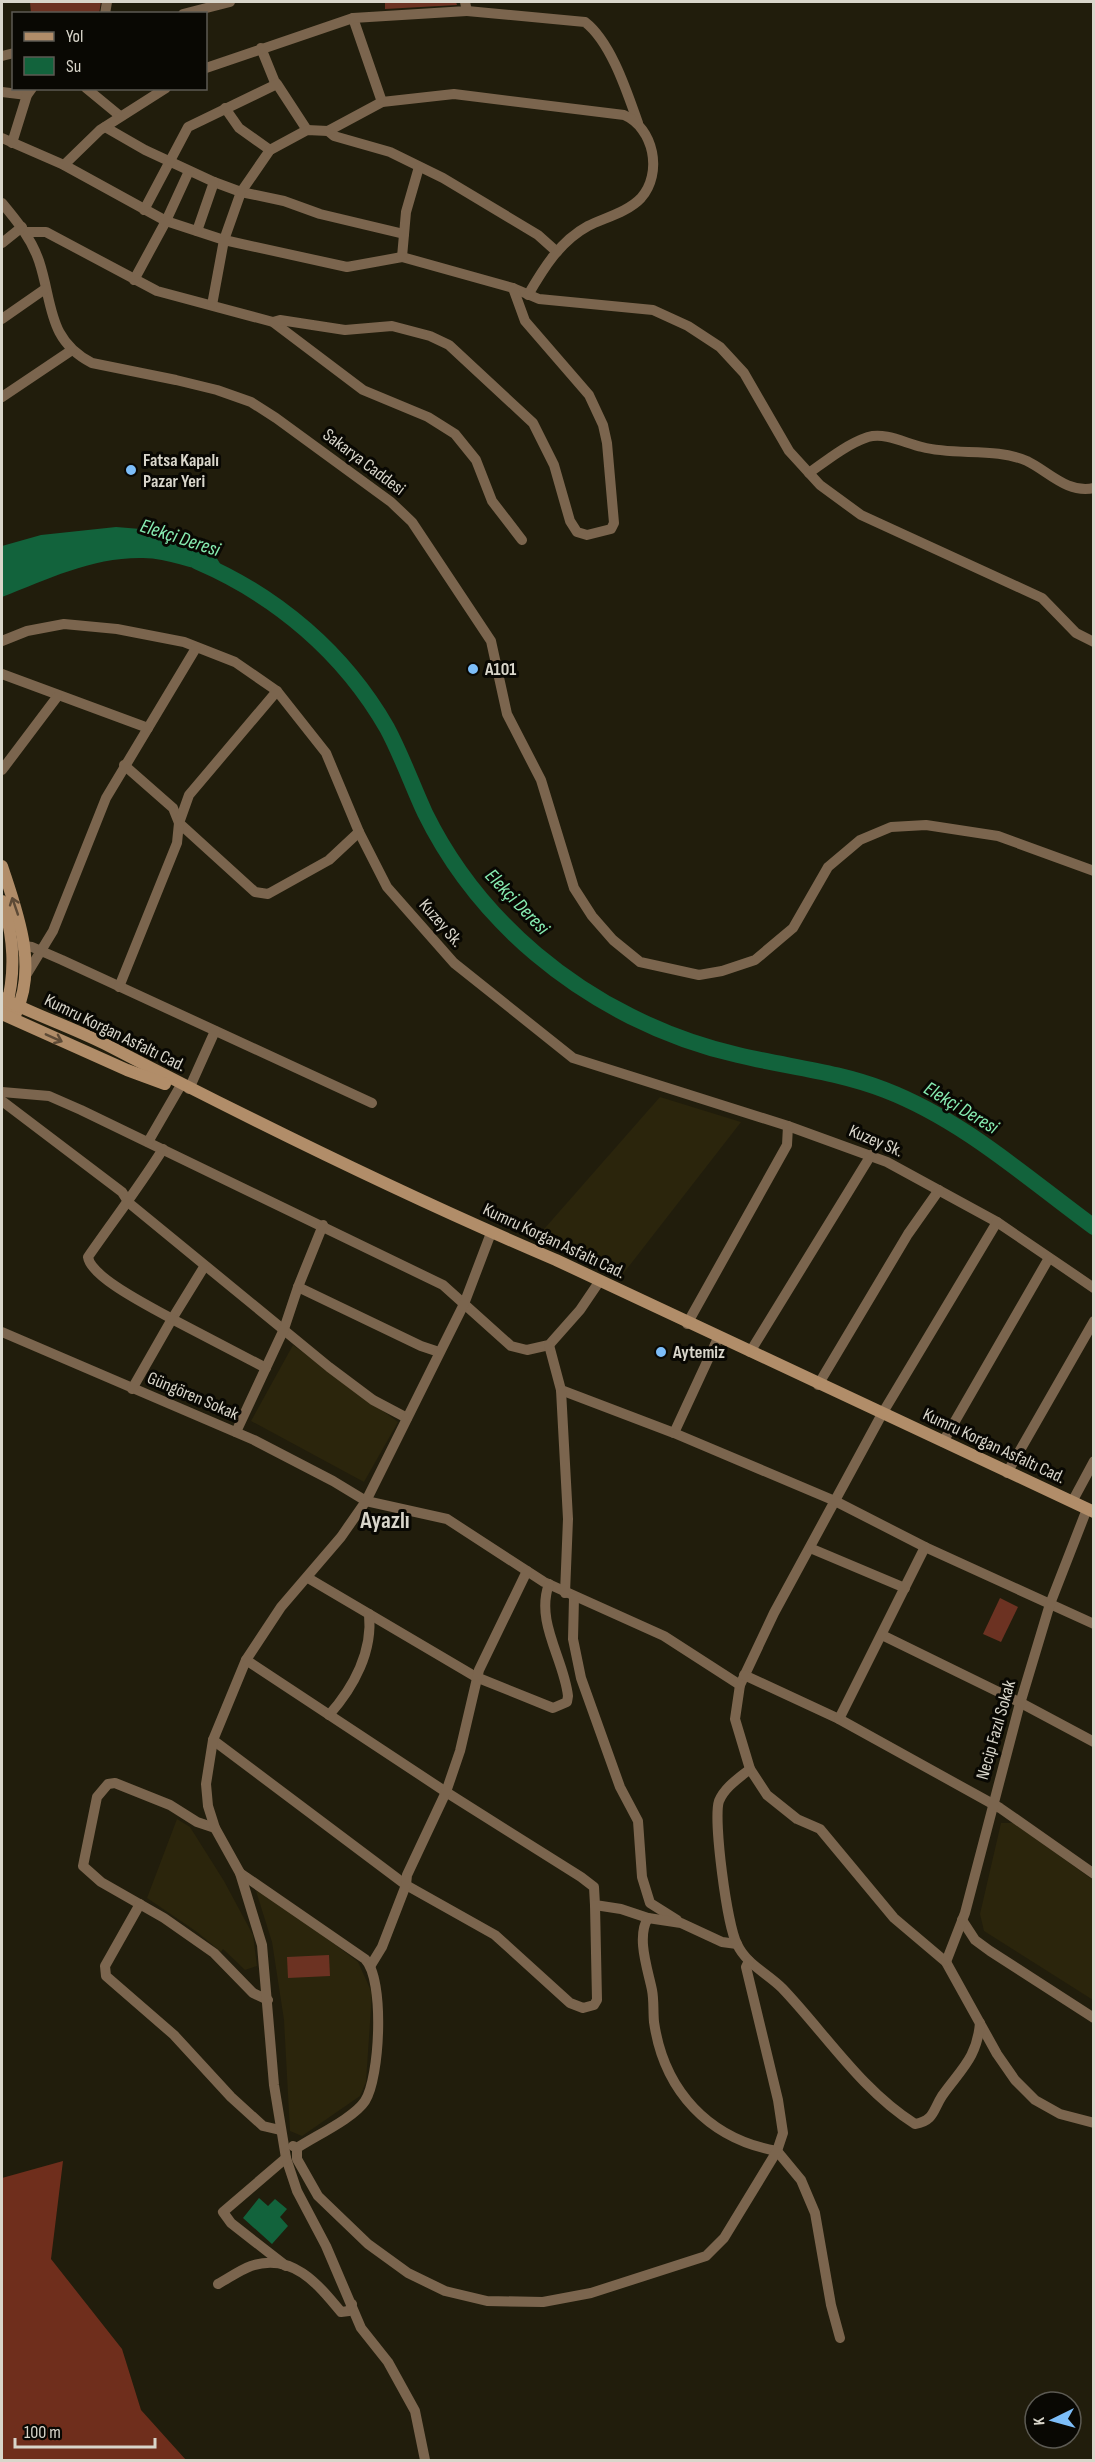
<svg xmlns="http://www.w3.org/2000/svg" width="1095" height="2462" font-family="'Sofia Sans Condensed',sans-serif">
<style>
.built{fill:#2b250c}
.green{fill:#6c3222}
.forest{fill:#6f2e1c}
.water{fill:#12633c}
.lines{fill:none;stroke-linecap:round;stroke-linejoin:round}
.river{stroke:#12633c;stroke-width:16}
.street{stroke:#7b654e;stroke-width:10}
.secondary{stroke:#b18d69;stroke-width:12}
.oneway{stroke:#5d4a36}
.poi-dot{fill:#7dbef9;stroke:#090803;stroke-width:2}
.labels{text-anchor:middle;dominant-baseline:central;stroke-width:6;stroke-linejoin:round;paint-order:stroke}
.poi-label{font-size:18px;font-weight:bold;fill:#d9d6cb;stroke:#090803;text-anchor:start}
.street-label{font-size:18px;fill:#d9d6cb;stroke:#090803}
.water-label{font-size:20px;font-style:italic;fill:#87edb2;stroke:#090803}
.district-label{font-size:24px;font-weight:bold;fill:#d9d6cb;stroke:#090803}
</style>
<rect width="100%" height="100%" fill="#211d0c"/>
<g class="built">
<polygon points="660,1097 741,1122 619,1279 538,1236"/>
<polygon points="293,1345 398,1422 364,1482 251,1421"/>
<polygon points="177,1819 190,1827 224,1881 253,1935 257,1966 245,1970 223,1949 221,1952 197,1932 147,1898"/>
<polygon points="1001,1823 1014,1823 1093,1880 1093,2000 984,1931 980,1914"/>
<polygon points="256,1891 271,1896 358,1962 372,1993 366,2082 360,2096 302,2136 290,2131 284,2020 272,1942"/>
</g>
<g class="green">
<polygon points="30,2 101,2 99,14 31,13"/>
<polygon points="385,2 456,2 457,5 385,9"/>
<polygon points="1000,1598 1018,1607 1001,1642 983,1634"/>
<polygon points="329,1955 330,1976 288,1978 287,1957"/>
</g>
<polygon class="forest" points="63,2161 51,2259 122,2349 141,2410 186,2460 2,2460 2,2178"/>
<g class="water">
<path d="M 116,527 L 153,530 L 208,544 L 224,570 C 197,574 172,558 143,558 C 93,557 48,579 2,597 L 2,546 L 41,535 Z"/>
<polygon points="259,2198 268,2206 275,2199 287,2209 280,2217 288,2226 272,2244 243,2218"/>
</g>
<g class="lines">
<path class="river" d="M 198,562 C 277,596 344,653 387,728 C 402,756 412,785 425,813 C 452,868 490,915 536,954 C 594,1003 664,1038 738,1055 C 787,1067 836,1071 885,1090 C 963,1120 1027,1178 1094,1227"/>
<g class="street">
<path d="M 467,11 L 585,22 C 611,42 627,92 638,123"/>
<polyline points="105,14 107,2"/>
<polyline points="183,14 230,2"/>
<polyline points="353,18 382,102"/>
<polyline points="261,48 276,85"/>
<polyline points="2,56 14,53"/>
<polyline points="206,68 353,18 467,11 465,2"/>
<polyline points="86,88 120,116"/>
<polyline points="2,92 27,95"/>
<polyline points="225,108 239,128 270,150"/>
<polyline points="105,127 145,150 214,182 241,192 284,201 320,214 404,234"/>
<polyline points="328,131 334,136 390,152 443,178 538,235 557,252"/>
<polyline points="2,138 64,165 166,221 224,240 347,267 402,257 513,288 539,299 653,310 688,326 720,347 744,373 789,451 820,485 861,515 1042,598 1076,633 1094,642"/>
<polyline points="12,143 27,95 32,88"/>
<polyline points="64,165 100,130 166,88"/>
<path d="M 2,203 C 17,221 31,238 39,261 C 53,303 47,340 92,363 L 176,380 L 217,390 L 251,402 L 276,418 L 391,502 L 412,522 L 491,641 L 507,714 L 541,780 L 574,888 L 592,916 L 613,940 L 640,962 L 699,975 L 722,971 L 755,960 L 793,928 L 828,867 L 860,840 L 891,827 L 926,825 L 998,836 L 1094,871"/>
<polyline points="144,210 188,127 277,84 307,130"/>
<polyline points="197,231 214,182"/>
<polyline points="25,232 46,232 157,291 273,322 363,390 428,417 455,434 476,460 492,501 522,540"/>
<polyline points="2,243 22,227"/>
<polyline points="402,257 406,212 419,167"/>
<polyline points="134,280 166,221 189,171"/>
<path d="M 212,305 L 224,240 L 241,192 L 270,150 L 307,130 L 328,131 L 382,102 L 454,94 L 624,115 C 654,128 663,173 641,198 C 628,212 604,218 588,226 C 560,241 543,269 528,295"/>
<polyline points="2,319 45,289"/>
<polyline points="273,322 280,320 345,330 392,326 430,336 449,345 533,423 554,465 570,521 577,532 587,535 611,529 614,523 607,443 603,425 589,395 525,321 513,288"/>
<polyline points="2,397 72,350"/>
<path d="M 809,473 C 827,460 847,444 868,437 C 885,432 905,443 922,447 C 955,456 995,447 1027,461 C 1048,471 1067,494 1094,488"/>
<polyline points="2,641 27,631 64,624 117,629 184,642 235,662 277,691 326,753 359,832 387,887 454,963 573,1058 788,1126 887,1162 997,1222 1094,1288"/>
<polyline points="2,674 148,728"/>
<polyline points="124,765 173,808 179,823 255,892 268,894 329,860 359,832"/>
<polyline points="2,770 57,697"/>
<polyline points="16,945 32,947 62,960 372,1103"/>
<polyline points="25,977 53,931 106,798 196,648"/>
<polyline points="119,987 177,843 179,823 189,795 277,691"/>
<polyline points="189,1089 215,1031"/>
<polyline points="2,1092 49,1096 81,1110 443,1285 511,1346 527,1350 549,1345 580,1310 599,1282"/>
<polyline points="2,1101 122,1192 129,1203 329,1367 373,1400 407,1418"/>
<polyline points="148,1142 181,1085"/>
<path d="M 163,1149 C 139,1187 113,1221 88,1257 C 91,1278 153,1308 172,1319 L 204,1267"/>
<polyline points="997,1222 882,1414 774,1613 740,1685 735,1719 750,1769 767,1795 797,1819 820,1829 894,1918 946,1962 997,2054 1015,2080 1035,2100 1060,2114 1094,2123"/>
<polyline points="298,1287 421,1346 439,1352"/>
<polyline points="687,1324 787,1145 788,1126"/>
<polyline points="2,1332 254,1440 333,1481 366,1501 447,1519 544,1582 664,1636 740,1685"/>
<polyline points="549,1345 561,1390 674,1433 835,1501 925,1547 1094,1624"/>
<polyline points="750,1352 871,1155"/>
<polyline points="818,1385 908,1234 939,1190"/>
<polyline points="132,1389 172,1319 266,1368"/>
<polyline points="561,1390 568,1519 565,1593"/>
<polyline points="236,1432 284,1329 298,1287 323,1225"/>
<polyline points="674,1433 718,1338"/>
<polyline points="943,1442 1049,1258"/>
<polyline points="1007,1473 1094,1321"/>
<polyline points="1072,1502 1094,1461"/>
<polyline points="810,1548 905,1588"/>
<path d="M 308,1578 L 476,1677 L 553,1708 L 567,1702 L 568,1696 C 564,1659 535,1622 549,1584"/>
<polyline points="574,1598 573,1639 581,1678 620,1787 638,1821 642,1877 650,1903 677,1920"/>
<polyline points="882,1635 1021,1703 1094,1742"/>
<polyline points="246,1660 446,1792 581,1877 594,1887 595,1905 621,1909 648,1918 681,1923 722,1942 737,1944"/>
<polyline points="744,1675 839,1719 1000,1808 1094,1874"/>
<path d="M 329,1715 C 354,1687 373,1651 369,1614"/>
<polyline points="839,1719 925,1547"/>
<polyline points="213,1740 406,1885 495,1935 570,2003 583,2008 594,2005 597,2000 595,1905"/>
<path d="M 750,1769 C 739,1778 725,1787 719,1801 C 713,1819 727,1926 737,1944 C 746,1964 767,1973 782,1988 C 825,2033 861,2090 915,2124 C 934,2121 933,2110 942,2096 C 961,2069 977,2058 980,2023"/>
<polyline points="215,1828 197,1822 170,1805 115,1783 108,1784 97,1797 83,1866 101,1882 164,1918 214,1953 253,1993 268,2000"/>
<path d="M 240,1873 L 365,1959 C 385,1979 380,2078 365,2101 C 354,2118 315,2136 297,2148 L 293,2146"/>
<polyline points="140,1904 105,1966 106,1976 174,2035 231,2097 263,2126 280,2130"/>
<path d="M 648,1918 C 636,1937 648,1970 652,1990 C 654,2000 653,2011 654,2022 C 664,2091 709,2139 777,2151 L 801,2180 L 815,2213 L 831,2305 L 840,2338"/>
<polyline points="962,1920 975,1940 990,1951 1094,2018"/>
<polyline points="946,1962 965,1913 1019,1707 1050,1604 1087,1509"/>
<polyline points="371,1965 382,1947 406,1885 407,1875 446,1792 460,1751 479,1670 527,1571"/>
<polyline points="297,2148 297,2159 318,2196 368,2244 408,2273 445,2291 487,2301 543,2302 591,2293 706,2256 724,2238 777,2151 783,2133 778,2100 746,1967 749,1961"/>
<polyline points="286,2266 231,2223 223,2212 286,2158"/>
<path d="M 218,2284 C 229,2278 240,2270 251,2266 C 292,2252 318,2284 341,2312 L 349,2311 L 352,2304"/>
<polyline points="425,2460 415,2411 388,2362 361,2328 326,2246 297,2191 286,2158 274,2085 262,1945 240,1873 215,1828 208,1806 206,1784 213,1740 246,1660 281,1607 341,1537 366,1501 464,1304 491,1233"/>
</g>
<g class="secondary">
<path d="M 2,866 C 17,912 38,965 16,1013"/>
<path d="M 2,901 C 14,935 16,973 6,1008"/>
<path d="M 2,998 C 35,1015 71,1027 105,1044 C 253,1121 403,1195 556,1260 L 1094,1512"/>
<polyline points="2,1014 127,1070 165,1084"/>
</g>
</g>
<defs><path id="oneway-shaft" d="M-6 0H5M1.5-3L5.5 0L1.5 3" fill="none" stroke-width="1.6" stroke-linecap="round" stroke-linejoin="round" transform="scale(1.5)"/></defs>
<g class="oneway">
<use href="#oneway-shaft" transform="translate(15 906) rotate(-109)"/>
<use href="#oneway-shaft" transform="translate(54 1038) rotate(24)"/>
</g>
<g class="poi-dot">
<circle cx="131" cy="470" r="6"/>
<circle cx="473" cy="669" r="6"/>
<circle cx="661" cy="1352" r="6"/>
</g>
<g class="labels">
<g class="poi-label">
<text x="143" y="460">Fatsa Kapalı<tspan x="143" dy="21">Pazar Yeri</tspan></text>
<text x="485" y="669">A101</text>
<text x="673" y="1352">Aytemiz</text>
</g>
<g class="street-label">
<text transform="translate(364 462) rotate(37)">Sakarya Caddesi</text>
<text transform="translate(441 923) rotate(49)">Kuzey Sk.</text>
<text transform="translate(115 1033) rotate(26)">Kumru Korgan Asfaltı Cad.</text>
<text transform="translate(876 1141) rotate(23)">Kuzey Sk.</text>
<text transform="translate(554 1241) rotate(25)">Kumru Korgan Asfaltı Cad.</text>
<text transform="translate(193 1396) rotate(23)">Güngören Sokak</text>
<text transform="translate(994 1446) rotate(25)">Kumru Korgan Asfaltı Cad.</text>
<text transform="translate(996 1730) rotate(-74)">Necip Fazıl Sokak</text>
</g>
<g class="water-label">
<text transform="translate(180 538) rotate(18)">Elekçi Deresi</text>
<text transform="translate(517 902) rotate(46)">Elekçi Deresi</text>
<text transform="translate(961 1108) rotate(31)">Elekçi Deresi</text>
</g>
<g class="district-label">
<text x="385" y="1520">Ayazlı</text>
</g>
</g>
<rect width="1095" height="2462" fill="none" stroke="#d9d6cb" stroke-width="6"/>
<rect x="12" y="12" width="195" height="78" fill="#090803" stroke="#5c5a53" stroke-width="1.5"/>
<rect x="24" y="32" width="30" height="9" fill="#b18d69" stroke="#5c5a53" stroke-width="1.5"/>
<text x="66" y="42" font-size="18" fill="#d9d6cb">Yol</text>
<rect x="24" y="57" width="30" height="18" fill="#12633c" stroke="#5c5a53" stroke-width="1.5"/>
<text x="66" y="72" font-size="18" fill="#d9d6cb">Su</text>
<g transform="translate(1053 2420) rotate(265)"><circle r="28" fill="#090803" stroke="#5c5a53" stroke-width="1.5"/>
<path d="M0-4.5L10 22L0 15L-10 22Z" fill="#7dbef9"/>
<text y="-9" font-size="16" font-weight="bold" text-anchor="middle" fill="#d9d6cb">K</text>
</g>
<path d="M15 2438v9h140v-9" fill="none" stroke="#d9d6cb" stroke-width="3"/>
<text x="24" y="2438" font-size="18" fill="#d9d6cb" stroke="#090803" stroke-width="4.5" paint-order="stroke">100 m</text>
</svg>
